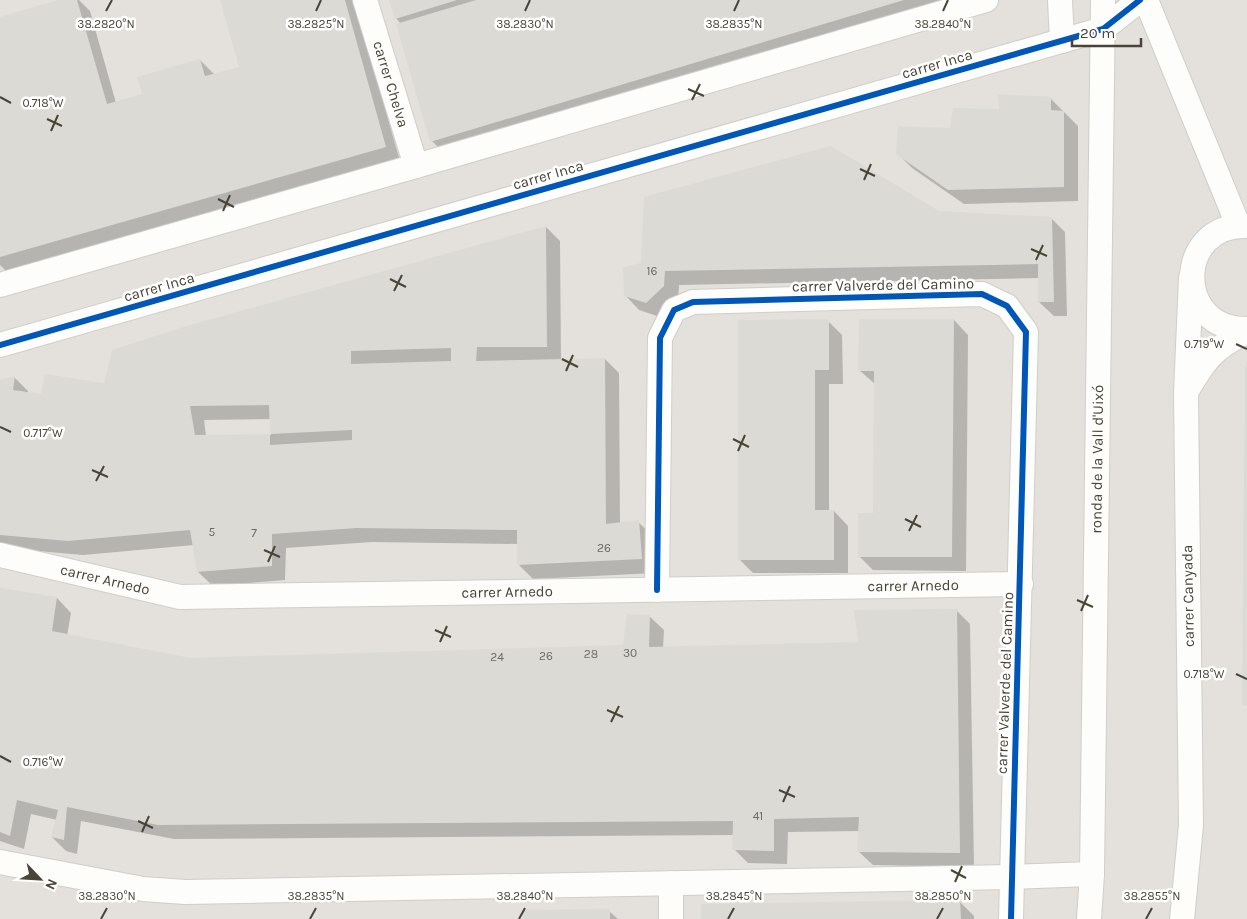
<svg xmlns="http://www.w3.org/2000/svg" width="1247" height="919" font-family="Karla,sans-serif">
<style>
.industrial{fill:#e4e1dc}
.shadow{fill:#0003;fill-rule:evenodd}
.building{fill:#dbdad4;fill-rule:evenodd}
.lines{fill:none;stroke-linecap:round;stroke-linejoin:round}
.minor-casing{stroke:#d0cec9;stroke-width:26}
.minor{stroke:#fdfdfc;stroke-width:24}
.cycleway-casing{stroke:#fff;stroke-width:9}
.cycleway{stroke:#0057b8;stroke-width:6}
.ticks{fill:none;stroke:#484438;stroke-width:2}
.labels{text-anchor:middle;dominant-baseline:central;stroke-width:5;stroke-linejoin:round;paint-order:stroke}
.number-label{font-size:12px;fill:#6e6a60}
.street-label{font-size:15px;fill:#484438;stroke:#fff}
.ticks-label{font-size:12px;text-anchor:middle;fill:#484438;stroke:#fff;stroke-width:5;stroke-linejoin:round;paint-order:stroke}
</style>
<rect width="100%" height="100%" fill="#f2f1ec"/>
<rect class="industrial" x="0" y="0" width="1247" height="919"/>
<g class="shadow">
<polygon points="63,0 79,0 90,11 116,103 143,95 200,60 215,75 240,68 221,0 354,0 400,161 8,273 0,265 0,18"/>
<polygon points="390,0 967,0 446,155 432,141 401,24 396,18"/>
<polygon points="1050,98 1078,126 1078,201 964,204 912,168 898,154 951,129 1001,111"/>
<polygon points="939,212 1051,218 1065,232 1067,316 1054,316 1039,302 1039,278 679,285 678,301 660,317 639,310 625,295 624,268"/>
<path d="M 546,227 L 560,241 L 561,360 L 605,359 L 619,373 L 620,524 L 638,522 L 653,536 L 655,573 L 533,579 L 519,565 L 519,544 L 372,542 L 286,548 L 285,580 L 213,586 L 198,572 L 194,545 L 83,555 L 4,548 L 0,544 L 0,381 L 14,377 L 28,391 L 28,394 L 42,396 L 105,385 ZM 271,419 L 271,435 L 206,436 L 204,420 Z"/>
<polygon points="954,320 968,335 966,571 873,570 859,556 874,514 875,384 859,370"/>
<polygon points="828,321 842,335 843,384 829,384 829,511 834,511 848,526 848,573 753,573 739,559"/>
<polygon points="0,589 57,598 71,613 67,636 191,659 625,646 649,616 664,630 663,648 860,643 956,610 970,624 974,867 873,865 858,851 859,831 788,832 787,864 748,863 734,849 734,835 174,839 81,821 77,854 66,851 52,837 57,820 31,814 24,849 0,841"/>
<polygon points="960,902 974,916 974,919 702,919"/>
<polygon points="609,911 618,919 524,919"/>
</g>
<g class="building">
<polygon points="58,0 77,0 107,104 142,94 137,77 200,59 205,76 239,67 220,0 345,0 386,147 0,257 0,17"/>
<polygon points="389,0 457,0 395,19"/>
<polygon points="476,0 904,0 430,142 396,24"/>
<polygon points="998,94 1051,97 1051,110 1064,111 1064,187 948,190 896,154 898,126 950,128 953,108 999,109"/>
<polygon points="831,146 939,211 1052,217 1054,302 1038,302 1038,264 665,271 664,286 646,303 624,296 623,267 641,263 644,197"/>
<path d="M 546,226 L 547,347 L 477,347 L 476,361 L 605,358 L 606,524 L 639,520 L 642,559 L 517,565 L 517,530 L 357,528 L 272,534 L 272,566 L 197,572 L 190,530 L 68,541 L 0,535 L 0,380 L 15,376 L 13,390 L 41,394 L 45,374 L 104,383 L 112,350 L 183,327 ZM 451,348 L 451,361 L 351,364 L 351,351 ZM 269,405 L 270,434 L 352,430 L 352,440 L 270,445 L 270,434 L 195,435 L 190,406 Z"/>
<polygon points="829,319 829,370 815,370 815,510 834,510 834,560 738,560 738,320"/>
<polygon points="859,319 954,319 952,557 858,557 858,513 873,513 874,371 858,371"/>
<polygon points="1246,362 1247,362 1247,705 1242,705 1245,369"/>
<polygon points="0,588 57,597 52,631 191,658 623,645 627,614 650,615 649,647 858,642 854,610 957,609 960,853 857,852 859,817 774,819 774,851 732,850 733,821 158,825 67,807 64,840 51,837 58,810 17,800 10,836 0,832"/>
<polygon points="960,900 961,919 701,919 701,904"/>
<polygon points="610,909 610,919 523,919 523,910"/>
</g>
<g class="lines">
<defs>
<g id="minor">
<path id="s1" d="M 365,0 L 416,166"/>
<polyline points="1060,0 1062,41"/>
<polyline points="1146,0 1238,225"/>
<path d="M 1247,226 C 1175,223 1173,330 1247,329"/>
<polyline points="0,285 416,166 986,0"/>
<polyline points="0,345 1103,29 1140,0"/>
<path d="M 1188,389 C 1205,360 1215,346 1247,332"/>
<path id="s2" d="M 0,555 L 180,597 L 1021,584"/>
<polyline points="657,590 660,338 674,310 693,302 982,294 1007,306 1026,332 1011,919"/>
<polyline points="0,862 143,889 185,892 1011,877 1092,874"/>
<polyline points="671,883 671,919"/>
<path id="s3" d="M 1089,919 L 1092,874 L 1103,0"/>
<polyline points="1182,919 1191,825 1186,393 1191,278"/>
</g>
</defs>
<use href="#minor" class="minor-casing"/>
<use href="#minor" class="minor"/>
<defs>
<g id="cycleway">
<polyline points="0,345 1103,29 1140,0"/>
<polyline points="657,590 660,338 674,310 693,302 982,294 1007,306 1026,332 1011,919"/>
</g>
</defs>
<use href="#cycleway" class="cycleway-casing"/>
<use href="#cycleway" class="cycleway"/>
</g>
<path class="ticks" d="M 106,11 L 112,0M 316,11 L 321,0M 525,11 L 530,0M 734,11 L 739,0M 943,11 L 948,0M 688,89 L 704,96M 0,97 L 11,103M 692,100 L 700,84M 47,119 L 62,126M 51,131 L 58,115M 860,169 L 875,176M 864,180 L 871,164M 218,199 L 234,207M 223,211 L 230,195M 1031,249 L 1047,256M 1036,260 L 1043,245M 390,279 L 406,287M 394,291 L 402,275M 1236,344 L 1247,349M 562,359 L 578,367M 566,371 L 573,355M 0,427 L 11,432M 733,439 L 749,447M 738,451 L 745,435M 92,470 L 108,477M 96,481 L 104,466M 905,519 L 921,527M 909,531 L 917,515M 264,550 L 280,557M 268,562 L 275,546M 1077,600 L 1093,607M 1081,611 L 1088,595M 435,630 L 451,637M 440,642 L 447,626M 1236,674 L 1247,679M 607,710 L 623,717M 611,722 L 619,706M 0,756 L 11,762M 779,790 L 795,797M 783,802 L 790,786M 138,821 L 153,828M 142,832 L 149,816M 951,870 L 966,878M 955,882 L 962,866M 101,919 L 107,908M 310,919 L 316,908M 519,919 L 525,908M 728,919 L 734,908M 937,919 L 943,908M 1146,919 L 1152,908"/>
<g class="labels">
<g class="number-label">
<text x="652" y="271">16</text>
<text x="212" y="532">5</text>
<text x="254" y="533">7</text>
<text x="604" y="548">26</text>
<text x="630" y="653">30</text>
<text x="591" y="654">28</text>
<text x="546" y="656">26</text>
<text x="497" y="657">24</text>
<text x="758" y="816">41</text>
</g>
<g class="street-label">
<text transform="translate(937 64) rotate(-16)">carrer Inca</text>
<text stroke="none"><textPath href="#s1" startOffset="88">carrer Chelva</textPath></text>
<text transform="translate(548 175) rotate(-16)">carrer Inca</text>
<text transform="translate(883 285) rotate(-1)">carrer Valverde del Camino</text>
<text transform="translate(159 287) rotate(-16)">carrer Inca</text>
<text stroke="none"><textPath href="#s3" startOffset="460">ronda de la Vall d'Uixó</textPath></text>
<text stroke="none"><textPath href="#s2" startOffset="108">carrer Arnedo</textPath></text>
<text stroke="none"><textPath href="#s2" startOffset="918">carrer Arnedo</textPath></text>
<text stroke="none"><textPath href="#s2" startOffset="512">carrer Arnedo</textPath></text>
<text transform="translate(1188 596) rotate(-91)">carrer Canyada</text>
<text transform="translate(1005 683) rotate(-88)">carrer Valverde del Camino</text>
</g>
</g>
<g class="ticks-label">
<text x="106" y="28">38.2820°N</text>
<text x="316" y="28">38.2825°N</text>
<text x="525" y="28">38.2830°N</text>
<text x="734" y="28">38.2835°N</text>
<text x="943" y="28">38.2840°N</text>
<text x="43" y="107">0.718°W</text>
<text x="1204" y="348">0.719°W</text>
<text x="43" y="437">0.717°W</text>
<text x="1204" y="678">0.718°W</text>
<text x="43" y="766">0.716°W</text>
<text x="107" y="900">38.2830°N</text>
<text x="316" y="900">38.2835°N</text>
<text x="525" y="900">38.2840°N</text>
<text x="734" y="900">38.2845°N</text>
<text x="943" y="900">38.2850°N</text>
<text x="1152" y="900">38.2855°N</text>
</g>
<g transform="translate(40 879) rotate(115)" stroke="#ffffff" stroke-width="4" paint-order="stroke">
<path d="M0-4L9 19L0 12L-9 19Z" fill="#484438"/>
<text y="-8" font-size="14" font-weight="bold" text-anchor="middle" fill="#484438">N</text>
</g>
<path d="M1072 38v8h69v-8" fill="none" stroke="#484438" stroke-width="2.5"/>
<text x="1080" y="38" font-size="15" fill="#484438" stroke="#ffffff" stroke-width="4" paint-order="stroke">20 m</text>
</svg>
